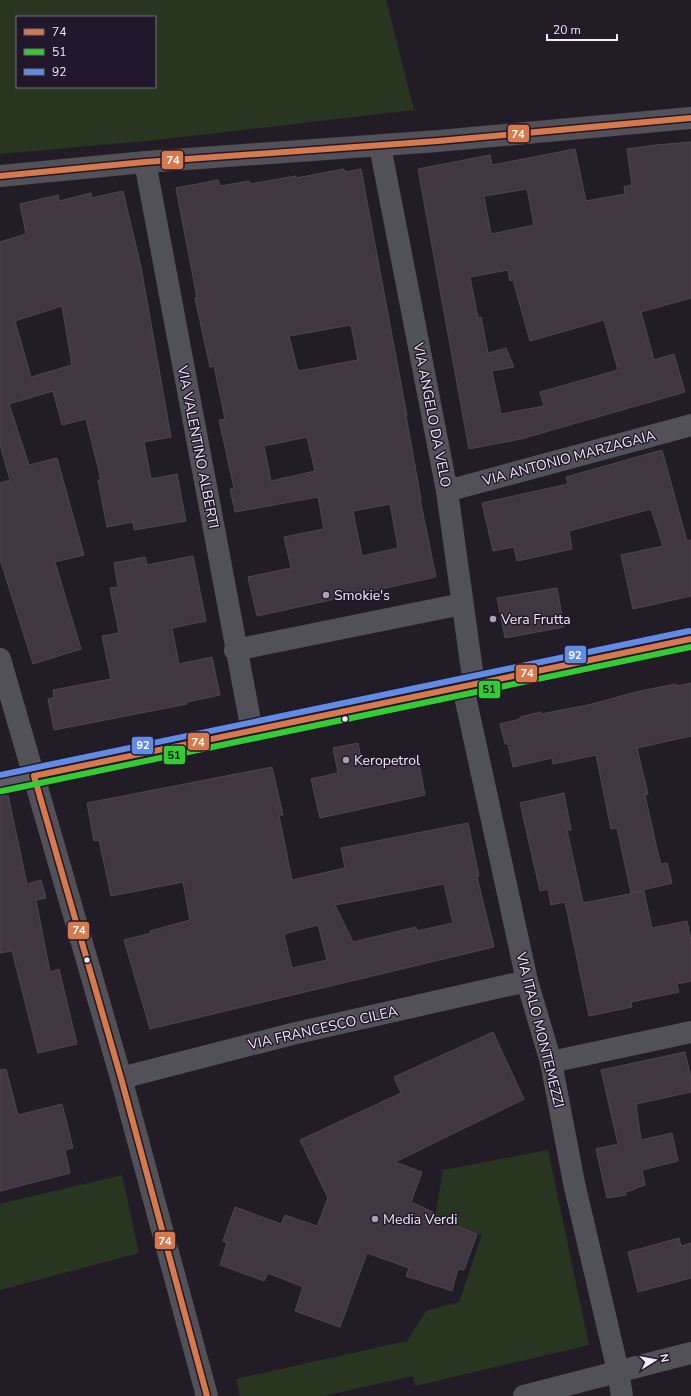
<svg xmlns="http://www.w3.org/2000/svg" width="691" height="1396" font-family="'Nunito Sans',sans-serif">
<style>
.green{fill:#283621;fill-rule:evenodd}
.building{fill:#403743;stroke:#4e474f;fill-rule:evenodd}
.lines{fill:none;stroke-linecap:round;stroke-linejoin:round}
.minor{stroke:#535158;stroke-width:22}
.tertiary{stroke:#535158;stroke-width:22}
.secondary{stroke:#605d66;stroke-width:22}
.bus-1-casing{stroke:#22182b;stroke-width:9}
.bus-2-casing{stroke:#22182b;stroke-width:9}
.bus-3-casing{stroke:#22182b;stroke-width:9}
.bus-1{stroke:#d67a4d;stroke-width:6}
.bus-2{stroke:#32cd32;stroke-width:6}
.bus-3{stroke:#608ce6;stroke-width:6}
.poi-dot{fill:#a9a2af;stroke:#22182b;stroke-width:1.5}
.bus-dot{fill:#f1eaf8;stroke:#22182b;stroke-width:1.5}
.labels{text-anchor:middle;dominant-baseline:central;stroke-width:3;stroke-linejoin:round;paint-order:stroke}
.street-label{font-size:14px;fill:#f1eaf8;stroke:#22182b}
.poi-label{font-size:14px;fill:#f1eaf8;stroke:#22182b;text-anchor:start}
.line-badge{stroke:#22182b;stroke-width:1.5}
.badge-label{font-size:11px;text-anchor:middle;font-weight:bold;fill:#fff}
.pale-badge-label{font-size:11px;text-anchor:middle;font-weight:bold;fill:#111}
</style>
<rect width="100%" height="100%" fill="#221c27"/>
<g class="green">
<path d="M 0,0 L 386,0 L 414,110 L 157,140 L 0,154 ZM 17,17 L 155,17 L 155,87 L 17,87 Z"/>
<polygon points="548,1150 589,1345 415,1386 413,1376 324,1396 240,1396 236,1379 407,1341 426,1311 459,1302 482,1235 435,1219 443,1170"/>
<polygon points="122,1175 139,1253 0,1290 0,1204"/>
</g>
<g class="building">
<path d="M 691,142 L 691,298 L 641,312 L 654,360 L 674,354 L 685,392 L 521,439 L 469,449 L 418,169 L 490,155 L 492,165 L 575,149 L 586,201 L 625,194 L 624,187 L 632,185 L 627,149 L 656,145 ZM 527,189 L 534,225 L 491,234 L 484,196 ZM 508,270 L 510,281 L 513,280 L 530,341 L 604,320 L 618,370 L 540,392 L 544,406 L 501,414 L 492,371 L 514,367 L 506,348 L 488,353 L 481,317 L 478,318 L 470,277 Z"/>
<path d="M 344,169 L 345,172 L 361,169 L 407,416 L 406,416 L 421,499 L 420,499 L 436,577 L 257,616 L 248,577 L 291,568 L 284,537 L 324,529 L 318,497 L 235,512 L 230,489 L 234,488 L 219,420 L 225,419 L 214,366 L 210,367 L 195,298 L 197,298 L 176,188 L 218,180 L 220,186 L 249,181 L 250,184 L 296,176 L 296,178 ZM 351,325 L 358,360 L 298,371 L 289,336 ZM 307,437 L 315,471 L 271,481 L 264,446 ZM 390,504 L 398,548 L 362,556 L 353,511 Z"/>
<path d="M 123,191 L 141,267 L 171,437 L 144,442 L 151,479 L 177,474 L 186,521 L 134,530 L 133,522 L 107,527 L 98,480 L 101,480 L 86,419 L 62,425 L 53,391 L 9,404 L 29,465 L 57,458 L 84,555 L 55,562 L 81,649 L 33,664 L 0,559 L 0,483 L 10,480 L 0,445 L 0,242 L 26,234 L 20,204 L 58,195 L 59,201 L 91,193 L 91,198 ZM 62,306 L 72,365 L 31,377 L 15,321 Z"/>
<polygon points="662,450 687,541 691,540 691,596 633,609 621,555 663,546 651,509 569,531 572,549 517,561 514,547 493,551 482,503 568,484 566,477"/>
<polygon points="193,556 206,621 172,628 179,664 212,657 220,695 187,702 187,704 54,730 48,699 54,698 53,690 111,679 102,636 119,633 110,588 118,587 114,563 145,557 147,565"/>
<polygon points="557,588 564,627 505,638 497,598"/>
<polygon points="691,683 691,736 637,748 648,794 645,795 657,849 661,864 667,863 672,883 631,893 617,828 611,829 596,755 553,764 552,758 513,767 508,744 505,744 500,724 520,719 520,717 541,712 541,714 588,705 640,691 676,684 676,686"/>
<polygon points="358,743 363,768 418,757 425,795 320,818 311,779 338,773 333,748"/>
<path d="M 272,767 L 283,815 L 279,815 L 292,880 L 345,868 L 341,848 L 468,823 L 479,876 L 477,877 L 494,947 L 150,1029 L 124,940 L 151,933 L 150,931 L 190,920 L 183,882 L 111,896 L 99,840 L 94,841 L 87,803 ZM 444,884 L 453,923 L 417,931 L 416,927 L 353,942 L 335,905 ZM 318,925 L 327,960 L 292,968 L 284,934 Z"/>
<polygon points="564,793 571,830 567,830 583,903 644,891 652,928 687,921 691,940 691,981 677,984 679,992 631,1002 632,1007 589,1016 565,902 551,905 548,889 540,891 520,803"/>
<polygon points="8,795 27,884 41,880 46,898 36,900 50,972 59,969 77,1044 38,1053 12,951 0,953 0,796"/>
<polygon points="493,1032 524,1099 395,1162 422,1172 411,1202 433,1212 431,1216 477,1234 464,1270 458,1269 452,1291 406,1276 409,1268 367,1253 340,1327 295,1311 303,1287 268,1273 264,1281 220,1265 227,1243 223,1241 235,1207 281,1224 285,1215 317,1226 328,1198 300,1140 401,1093 394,1077"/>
<polygon points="685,1052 691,1078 691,1092 636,1104 641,1140 672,1133 678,1161 642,1170 645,1185 634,1189 634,1190 625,1192 626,1195 607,1198 596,1149 618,1144 601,1070"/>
<polygon points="6,1069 18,1115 62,1104 73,1148 65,1150 70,1173 0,1191 0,1070"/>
<polygon points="679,1238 681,1246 691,1243 691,1278 638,1292 628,1252"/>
</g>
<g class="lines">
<g class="minor">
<polyline points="380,146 447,491 474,685"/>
<polyline points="145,162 252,731"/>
<polyline points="447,491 691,425"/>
<polyline points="235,650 462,604"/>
<polyline points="0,659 121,1078 207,1396"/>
<polyline points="463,687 527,981 551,1062 574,1183 618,1371 622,1396"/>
<polyline points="551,1062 691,1032"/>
<polyline points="121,1078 292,1034 527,981"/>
<polyline points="524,1396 691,1353"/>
</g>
<polyline class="tertiary" points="0,176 145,162 438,141 691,118"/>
<polyline class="secondary" points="0,783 474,685 516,675 691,639"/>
<defs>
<g id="bus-1">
<polyline points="0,176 145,162 438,141 691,118"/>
<polyline points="34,776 691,639"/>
<polyline points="34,776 121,1078 207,1396"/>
</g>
<polyline id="bus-2" points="2,791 691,647"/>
<polyline id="bus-3" points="0,775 689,631"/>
</defs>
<use href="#bus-1" class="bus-1-casing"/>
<use href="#bus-2" class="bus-2-casing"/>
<use href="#bus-3" class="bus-3-casing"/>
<use href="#bus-1" class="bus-1"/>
<use href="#bus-2" class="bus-2"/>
<use href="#bus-3" class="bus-3"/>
</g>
<g class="poi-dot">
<circle cx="326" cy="595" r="4"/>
<circle cx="493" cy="619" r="4"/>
<circle cx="346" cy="760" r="4"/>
<circle cx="375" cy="1219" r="4"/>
</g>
<g class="bus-dot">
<circle cx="345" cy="719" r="3.5"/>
<circle cx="87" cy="960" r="3.5"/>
</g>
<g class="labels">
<g class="street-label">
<text transform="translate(432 415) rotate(79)">VIA ANGELO DA VELO</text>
<text transform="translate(198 447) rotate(79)">VIA VALENTINO ALBERTI</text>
<text transform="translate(569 458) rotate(-15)">VIA ANTONIO MARZAGAIA</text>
<text transform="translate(323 1028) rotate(-13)">VIA FRANCESCO CILEA</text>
<text transform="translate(540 1030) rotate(76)">VIA ITALO MONTEMEZZI</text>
</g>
<g class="poi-label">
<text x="334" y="595">Smokie's</text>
<text x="501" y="619">Vera Frutta</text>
<text x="354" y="760">Keropetrol</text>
<text x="383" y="1219">Media Verdi</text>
</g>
</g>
<g class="line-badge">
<rect x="507" y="124" width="23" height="19" rx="4" fill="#d67a4d"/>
<rect x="161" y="150" width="23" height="20" rx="4" fill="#d67a4d"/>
<rect x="564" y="645" width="23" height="19" rx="4" fill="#608ce6"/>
<rect x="515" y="664" width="23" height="19" rx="4" fill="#d67a4d"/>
<rect x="478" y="680" width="23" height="19" rx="4" fill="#32cd32"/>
<rect x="187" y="732" width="23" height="19" rx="4" fill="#d67a4d"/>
<rect x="131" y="736" width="23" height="19" rx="4" fill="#608ce6"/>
<rect x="163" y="745" width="23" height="20" rx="4" fill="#32cd32"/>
<rect x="67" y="921" width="23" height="19" rx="4" fill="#d67a4d"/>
<rect x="154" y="1231" width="22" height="19" rx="4" fill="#d67a4d"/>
</g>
<g class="badge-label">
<text x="518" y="138">74</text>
<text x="173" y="164">74</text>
<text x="575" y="659">92</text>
<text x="527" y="677">74</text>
<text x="198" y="746">74</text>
<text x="143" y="749">92</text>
<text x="79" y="934">74</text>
<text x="165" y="1245">74</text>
</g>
<g class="pale-badge-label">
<text x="489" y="693">51</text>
<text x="174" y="759">51</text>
</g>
<rect x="16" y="16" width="140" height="72" fill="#22182b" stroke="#756c7d"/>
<rect x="24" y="29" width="20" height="6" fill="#d67a4d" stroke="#756c7d"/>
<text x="52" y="36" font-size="12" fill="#f1eaf8">74</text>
<rect x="24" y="49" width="20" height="6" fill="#32cd32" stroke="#756c7d"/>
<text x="52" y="56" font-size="12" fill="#f1eaf8">51</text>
<rect x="24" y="69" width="20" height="6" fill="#608ce6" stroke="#756c7d"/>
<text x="52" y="76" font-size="12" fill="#f1eaf8">92</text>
<g transform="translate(655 1360) rotate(79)" stroke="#22182b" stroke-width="3" paint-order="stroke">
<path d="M0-3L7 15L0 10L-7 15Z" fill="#f1eaf8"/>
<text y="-6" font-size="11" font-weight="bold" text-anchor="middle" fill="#f1eaf8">N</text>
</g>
<path d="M547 34v6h70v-6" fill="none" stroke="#f1eaf8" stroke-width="2"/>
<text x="553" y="34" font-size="12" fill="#f1eaf8" stroke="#22182b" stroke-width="3" paint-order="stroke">20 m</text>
</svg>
